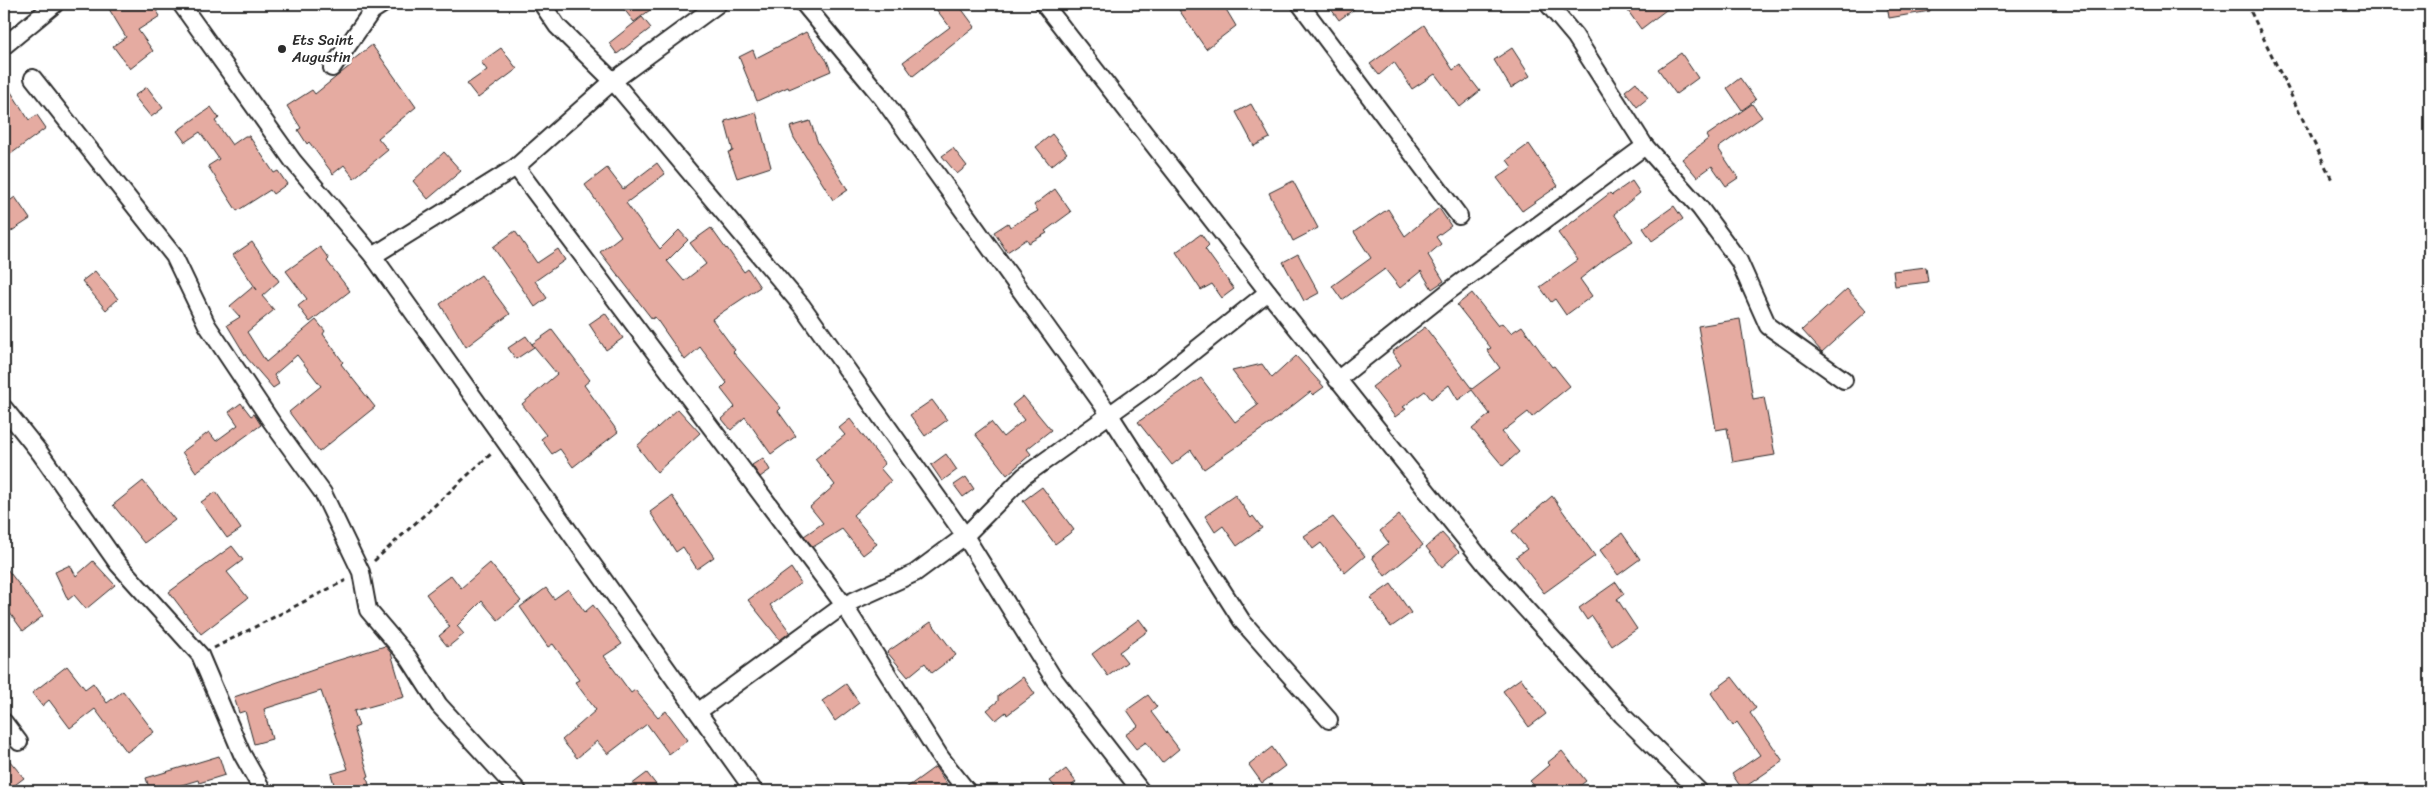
<svg xmlns="http://www.w3.org/2000/svg" width="2434" height="795" font-family="Sriracha,sans-serif">
<style>
.building{fill:#e5aba1;stroke:#2b2b2b}
.lines{fill:none;stroke-linecap:round;stroke-linejoin:round}
.street-casing{stroke:#2b2b2b;stroke-width:20}
.path{stroke:#2b2b2b;stroke-width:3;stroke-dasharray:5 4;stroke-linecap:butt}
.street{stroke:#fff;stroke-width:16}
.poi-dot{fill:#2b2b2b;stroke:#fff;stroke-width:2}
.labels{text-anchor:middle;dominant-baseline:central;stroke-width:5;stroke-linejoin:round;paint-order:stroke}
.poi-label{font-size:15px;fill:#2b2b2b;stroke:#fff;text-anchor:start}
</style>
<rect width="100%" height="100%" fill="#fff"/>
<filter id="ink" filterUnits="userSpaceOnUse"><feTurbulence type="fractalNoise" baseFrequency=".02" numOctaves="2"/><feDisplacementMap in="SourceGraphic" scale="10" xChannelSelector="R" yChannelSelector="G"/><feConvolveMatrix kernelMatrix="1 2 1 2 8 2 1 2 1" color-interpolation-filters="sRGB"/></filter>
<g filter="url(#ink)">
<g class="building">
<polygon points="106,4 152,4 160,16 138,30 153,51 130,69 113,46 126,37"/>
<polygon points="620,4 658,4 634,22"/>
<polygon points="932,4 958,4 975,27 913,76 903,62 950,27"/>
<polygon points="1189,4 1214,4 1218,10 1224,6 1236,26 1206,49 1179,10"/>
<polygon points="1338,4 1361,4 1339,20 1331,9"/>
<polygon points="1623,4 1674,4 1641,29"/>
<polygon points="1887,4 1930,4 1930,11 1889,18"/>
<polygon points="642,17 651,28 617,54 609,43"/>
<polygon points="1424,25 1453,70 1460,65 1480,91 1460,107 1435,74 1412,89 1394,62 1379,75 1370,64"/>
<polygon points="806,32 827,61 831,71 789,89 788,87 757,101 739,57 753,50 756,58"/>
<polygon points="372,45 416,107 378,138 388,150 354,178 344,165 333,174 309,142 307,144 298,130 301,128 287,106 312,90 315,94 351,65 349,63"/>
<polygon points="501,48 517,69 478,98 467,84 487,70 481,62"/>
<polygon points="1512,48 1530,76 1511,88 1494,60"/>
<polygon points="1681,53 1698,78 1676,94 1658,69"/>
<polygon points="1740,78 1756,100 1742,110 1727,88"/>
<polygon points="4,81 29,120 37,115 46,128 4,159"/>
<polygon points="1636,82 1648,98 1637,107 1625,91"/>
<polygon points="147,87 163,108 151,117 134,96"/>
<polygon points="1251,104 1270,138 1254,146 1236,112"/>
<polygon points="1752,104 1762,117 1718,148 1738,178 1726,186 1712,166 1697,177 1682,159 1708,139 1706,136"/>
<polygon points="211,107 219,118 215,121 232,145 245,136 249,136 274,173 278,171 287,184 273,194 270,190 237,211 208,166 219,159 200,132 185,142 177,131"/>
<polygon points="756,112 771,167 737,178 728,152 733,151 725,121"/>
<polygon points="810,121 818,143 848,190 833,200 794,138 790,127"/>
<polygon points="1052,134 1067,153 1051,166 1036,147"/>
<polygon points="1529,144 1558,186 1522,211 1497,178 1512,167 1507,160"/>
<polygon points="953,148 967,166 957,174 942,156"/>
<polygon points="444,152 461,171 428,199 413,181"/>
<polygon points="657,163 665,174 626,203 660,249 679,230 688,240 667,261 684,281 706,264 690,243 711,228 726,249 727,248 744,272 748,269 760,287 712,319 735,350 733,352 781,408 778,411 796,436 771,454 745,417 731,430 722,419 735,407 721,389 727,383 700,347 685,360 655,317 652,319 600,252 621,236 585,185 607,168 623,189"/>
<polygon points="1293,181 1318,228 1293,241 1269,193"/>
<polygon points="1632,181 1640,193 1614,214 1633,241 1612,254 1580,279 1592,296 1566,315 1555,299 1551,302 1540,287 1578,260 1558,233 1610,193 1612,195"/>
<polygon points="1055,189 1071,212 1045,231 1047,233 1029,243 1027,239 1007,252 994,232 1008,223 1010,227 1038,211 1034,205"/>
<polygon points="15,197 30,219 4,236 4,205"/>
<polygon points="1674,206 1683,219 1652,241 1643,228"/>
<polygon points="1439,208 1451,226 1436,237 1441,244 1428,255 1444,281 1432,289 1421,271 1400,288 1385,269 1342,300 1332,286 1371,258 1354,232 1388,209 1405,236"/>
<polygon points="515,231 537,263 558,249 565,260 535,281 547,298 535,307 493,247"/>
<polygon points="1201,234 1209,245 1205,249 1234,289 1222,298 1212,284 1201,290 1176,252"/>
<polygon points="252,242 279,281 262,296 274,310 247,332 266,362 316,320 325,331 323,334 343,362 341,364 375,407 319,452 289,412 321,386 297,355 274,375 279,384 273,388 247,358 227,325 240,317 230,306 254,286 257,290 233,255"/>
<polygon points="320,247 329,259 327,261 350,291 310,322 298,306 307,299 286,271"/>
<polygon points="1298,254 1319,293 1304,301 1283,262"/>
<polygon points="1926,267 1928,282 1895,286 1893,271"/>
<polygon points="95,271 118,299 106,310 82,281"/>
<polygon points="481,275 510,314 466,347 440,304"/>
<polygon points="1847,289 1867,311 1822,352 1802,330"/>
<polygon points="1472,293 1498,326 1502,323 1511,333 1522,326 1552,367 1554,366 1570,386 1532,417 1528,412 1502,432 1519,452 1503,466 1472,429 1490,414 1472,390 1458,400 1449,385 1431,399 1425,391 1403,407 1406,409 1395,417 1372,387 1401,365 1392,352 1425,327 1472,389 1500,368 1487,350 1491,348 1457,305"/>
<polygon points="605,313 623,338 606,350 589,324"/>
<polygon points="1740,319 1753,399 1764,397 1775,455 1733,462 1727,428 1716,430 1698,326"/>
<polygon points="552,330 590,380 584,385 618,432 573,467 560,449 552,454 541,439 546,435 522,404 557,374 532,344"/>
<polygon points="526,336 534,347 516,359 508,348"/>
<polygon points="1296,356 1324,387 1313,395 1310,392 1268,425 1204,469 1191,450 1172,465 1138,422 1201,378 1235,422 1258,405 1232,371 1262,364 1272,378"/>
<polygon points="1023,396 1051,430 1027,449 1031,454 1007,475 975,434 991,422 1003,437 1024,420 1012,405"/>
<polygon points="932,400 947,420 925,436 910,415"/>
<polygon points="241,403 251,416 254,414 261,425 196,472 182,452 209,432 216,441 238,425 229,412"/>
<polygon points="678,409 700,433 657,472 637,446"/>
<polygon points="850,419 885,464 880,468 891,481 853,515 877,544 863,555 842,529 813,547 804,536 823,523 810,507 835,485 815,459 845,435 839,428"/>
<polygon points="946,454 957,470 942,481 931,465"/>
<polygon points="763,458 770,470 760,477 752,465"/>
<polygon points="966,477 974,489 963,497 954,485"/>
<polygon points="143,481 175,520 144,543 113,505"/>
<polygon points="1042,487 1074,530 1055,544 1023,501"/>
<polygon points="216,492 241,529 227,538 201,502"/>
<polygon points="1235,495 1251,518 1253,516 1262,528 1237,546 1223,526 1215,532 1205,516"/>
<polygon points="672,496 714,557 697,569 683,547 676,552 650,512"/>
<polygon points="1552,496 1595,556 1544,593 1516,557 1527,549 1512,531"/>
<polygon points="1399,515 1423,545 1385,576 1372,557 1389,543 1380,531"/>
<polygon points="1333,517 1365,556 1345,573 1321,543 1313,549 1304,536"/>
<polygon points="1442,533 1459,552 1442,567 1426,547"/>
<polygon points="1622,533 1640,559 1618,575 1600,550"/>
<polygon points="232,546 243,560 227,572 248,598 201,634 169,592"/>
<polygon points="93,561 115,585 86,609 74,595 68,600 55,572 70,565 76,576"/>
<polygon points="490,563 521,601 498,620 482,601 457,626 464,634 448,647 439,636 450,627 426,594 451,575 461,588"/>
<polygon points="4,565 43,616 23,631 4,605"/>
<polygon points="791,568 801,583 770,605 790,632 780,640 748,600"/>
<polygon points="1616,582 1624,594 1617,599 1637,629 1612,646 1592,616 1587,620 1579,608"/>
<polygon points="1391,584 1411,613 1391,627 1371,598"/>
<polygon points="546,588 554,599 568,589 585,612 593,605 622,644 604,656 631,693 635,690 658,717 666,711 688,740 669,754 647,724 608,754 597,741 577,758 562,740 596,710 575,682 579,680 553,644 548,647 520,607"/>
<polygon points="1139,619 1148,631 1119,652 1127,662 1108,676 1092,654"/>
<polygon points="931,622 956,655 932,673 925,663 908,677 887,652"/>
<polygon points="385,646 391,653 404,697 354,711 359,726 354,728 369,776 367,777 370,789 362,791 336,791 331,774 348,769 321,691 264,709 272,739 254,744 245,711 239,713 234,697 316,669 316,667"/>
<polygon points="67,666 85,689 93,683 107,703 123,691 154,732 127,752 95,709 70,728 49,700 42,706 32,693"/>
<polygon points="1023,677 1035,694 1007,715 1006,712 996,720 987,710 998,701 998,696"/>
<polygon points="1732,677 1756,708 1750,713 1783,761 1742,789 1732,774 1760,755 1737,722 1733,726 1711,693"/>
<polygon points="1521,678 1546,714 1529,727 1503,691"/>
<polygon points="846,684 859,703 835,721 822,701"/>
<polygon points="1148,695 1157,707 1151,712 1179,749 1162,763 1146,742 1136,749 1125,735 1138,726 1127,710"/>
<polygon points="1272,747 1285,766 1262,783 1249,765"/>
<polygon points="1562,751 1586,781 1573,791 1539,791 1530,781 1549,765 1547,763"/>
<polygon points="4,754 24,778 7,791 4,791"/>
<polygon points="219,756 225,775 199,783 198,780 162,791 150,791 146,778"/>
<polygon points="935,767 947,784 937,791 902,791"/>
<polygon points="1066,769 1076,782 1072,785 1077,791 1058,791 1050,781"/>
<polygon points="647,773 661,791 623,791"/>
</g>
<g class="lines">
<defs>
<g id="street">
<polyline points="181,4 293,161 373,256 754,791"/>
<polyline points="542,4 557,26 613,81 802,306 965,536 1054,679 1141,791"/>
<polyline points="804,4 883,99 1110,415 1242,621 1329,720"/>
<polyline points="1044,4 1268,292 1486,565 1622,715 1699,791"/>
<polyline points="1300,4 1459,216"/>
<polyline points="1548,4 1575,36 1645,146 1700,208 1739,261 1768,326 1844,380"/>
<polyline points="4,46 55,4"/>
<polyline points="332,68 372,11 383,4"/>
<polyline points="33,78 174,256 207,325 271,421 323,493 361,572 368,610 408,657 439,705 518,791"/>
<polyline points="516,167 844,605 941,758 967,791"/>
<polyline points="373,256 516,167 613,81 718,4"/>
<polyline points="1337,380 1449,291 1645,146"/>
<polyline points="4,408 40,453 118,564 200,655 242,754 263,791"/>
<polyline points="699,711 844,605 915,573 965,536 1024,476 1159,379 1268,292"/>
<polyline points="4,722 19,742"/>
</g>
</defs>
<use href="#street" class="street-casing"/>
<g class="path">
<polyline points="2247,4 2332,180"/>
<polyline points="374,561 493,452"/>
<polyline points="214,648 346,580"/>
</g>
<use href="#street" class="street"/>
</g>
</g>
<circle class="poi-dot" cx="282" cy="49" r="5"/>
<g class="labels">
<g class="poi-label">
<text x="292" y="40">Ets Saint<tspan x="292" dy="17">Augustin</tspan></text>
</g>
</g>
<rect width="2434" height="795" fill="none" stroke="#fff" stroke-width="20"/>
<rect x="10" y="10" width="2414" height="775" fill="none" stroke="#2b2b2b" stroke-width="2" filter="url(#ink)"/>
</svg>
